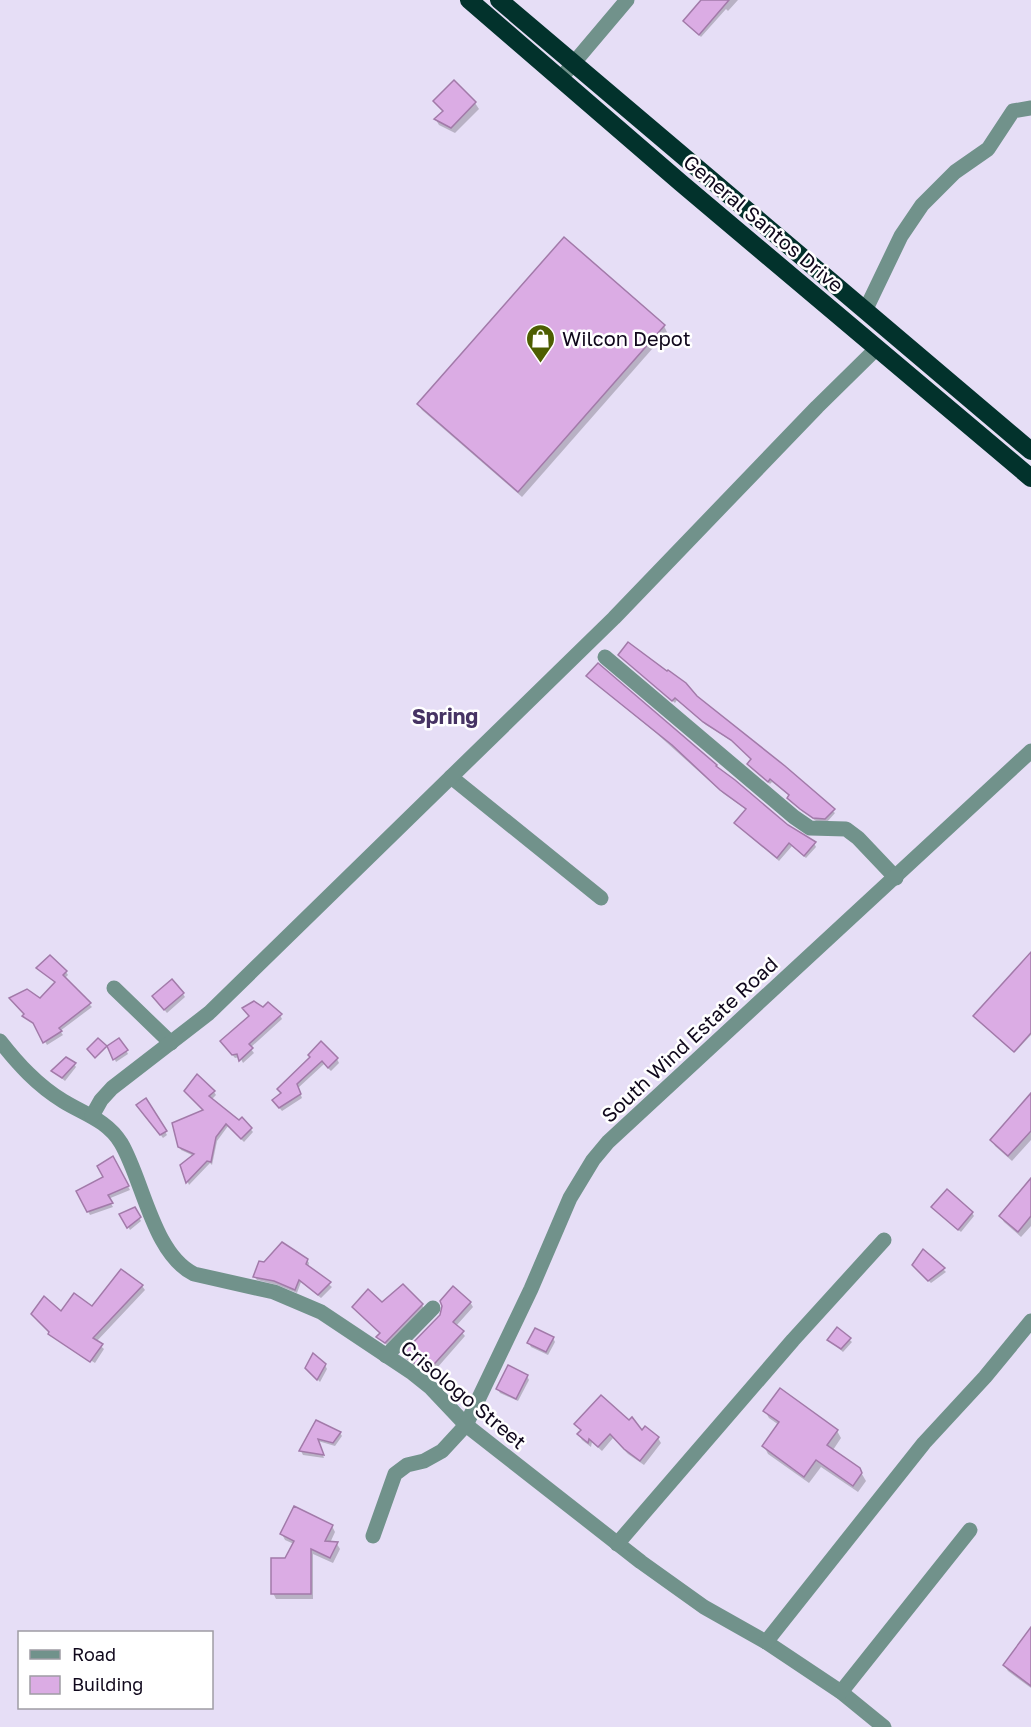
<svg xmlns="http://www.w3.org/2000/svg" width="1031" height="1727" font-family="'Golos Text',sans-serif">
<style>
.shadow{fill:#0003}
.building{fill:#dbace4;stroke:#a27aa9;stroke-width:1.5}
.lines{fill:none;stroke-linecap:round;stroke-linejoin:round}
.minor{stroke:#71928b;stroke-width:15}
.highway{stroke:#02322c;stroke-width:18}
.labels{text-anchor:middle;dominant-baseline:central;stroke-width:5;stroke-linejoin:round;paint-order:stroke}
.street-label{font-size:20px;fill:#10081c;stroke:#fff}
.poi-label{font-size:20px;fill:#10081c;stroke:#fff;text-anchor:start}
.neighbourhood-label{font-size:21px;font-weight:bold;fill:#463363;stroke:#fff}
</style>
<rect width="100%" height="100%" fill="#e6def6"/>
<g class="shadow">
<polygon points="711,0 738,0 728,11 726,9 701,37 685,21"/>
<polygon points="454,82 475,103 479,109 455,133 439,125 436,120 443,112 435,101"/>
<polygon points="664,326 667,332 522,497 422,410 418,404"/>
<polygon points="620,655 696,697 835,813 827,822 816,821 803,812 790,801 788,798 790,796 772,782 770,784 751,768 749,765 753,760 735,743 706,725 677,700 675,703"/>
<polygon points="590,679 715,766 788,826 814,843 816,847 806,858 792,846 779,861 738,826 747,810 724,794 656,733"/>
<polygon points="1031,964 1031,1035 1015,1052 976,1017"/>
<polygon points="38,968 66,972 68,975 64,979 92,1007 60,1031 63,1035 47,1045 37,1027 24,1016 56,983"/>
<polygon points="183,994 185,997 167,1013 156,1000"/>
<polygon points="263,1008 280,1015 282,1019 250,1048 254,1053 243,1063 240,1057 235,1058 224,1045 250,1017 246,1012"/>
<polygon points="109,1047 126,1050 128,1054 116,1062"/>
<polygon points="311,1058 337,1059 339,1063 331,1071 324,1064 298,1088 302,1098 282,1111 276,1104"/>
<polygon points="74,1064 76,1067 65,1081 53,1071"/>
<polygon points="214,1092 216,1095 211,1100 239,1122 242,1119 253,1132 244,1142 228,1126 217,1141 212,1165 210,1163 189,1185 181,1165 194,1156 181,1150 179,1146 204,1111 188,1095"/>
<polygon points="1031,1096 1031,1140 1012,1161 995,1146 992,1140"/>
<polygon points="146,1100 167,1135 163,1138 140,1109"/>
<polygon points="113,1158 130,1190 108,1199 113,1207 90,1215 78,1192 105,1178"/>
<polygon points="1031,1180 1031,1226 1021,1237 1004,1222 1000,1216"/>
<polygon points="134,1209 141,1221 130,1230 121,1214"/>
<polygon points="935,1210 972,1213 974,1216 961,1232"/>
<polygon points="924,1251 946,1272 931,1283 916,1269"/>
<polygon points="307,1260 309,1263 308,1267 332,1287 321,1298 301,1282 297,1293 277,1285 257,1280 255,1277"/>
<polygon points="121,1271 142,1286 145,1290 96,1342 104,1349 95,1363 51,1335 51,1337 50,1333 33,1314 61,1314 92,1308"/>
<polygon points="470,1302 473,1307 456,1326 465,1336 430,1376 406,1359 403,1354"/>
<polygon points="382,1304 422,1305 424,1309 388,1346 378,1337 381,1334 353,1307"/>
<polygon points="837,1329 852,1342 843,1352 829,1340"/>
<polygon points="553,1338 555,1342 548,1355 531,1347 529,1343"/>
<polygon points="325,1365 327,1369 320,1382 307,1368"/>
<polygon points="527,1376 529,1380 518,1401 500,1393 498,1389"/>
<polygon points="765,1411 837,1431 841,1438 833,1450 859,1469 866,1481 858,1492 821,1467 809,1483 768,1454 764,1446 779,1425 769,1418"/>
<polygon points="316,1422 340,1433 342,1436 335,1446 318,1441 324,1458 303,1455 301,1451"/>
<polygon points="576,1424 642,1432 658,1438 661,1443 644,1465 628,1454 613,1438 602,1451 592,1442 591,1447 582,1440 579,1435 582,1432"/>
<polygon points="332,1526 335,1532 330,1543 337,1544 340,1549 333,1563 313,1554 313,1599 276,1599 273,1593 294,1544 285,1540 282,1534"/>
<polygon points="1031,1638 1031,1688 1008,1671 1004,1665"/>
</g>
<g class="building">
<polygon points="701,0 729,0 699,35 683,21"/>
<polygon points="454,80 476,102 451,128 434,119 443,111 433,101"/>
<polygon points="564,237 665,325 518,492 417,404"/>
<polygon points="628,642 667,671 668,670 686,683 697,696 785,766 835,809 825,819 813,818 800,809 787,798 789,795 770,779 768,782 747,764 751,759 731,740 703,722 675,698 672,701 618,655"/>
<polygon points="598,663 717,765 716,766 735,780 788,825 816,842 804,856 789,843 777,858 734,823 746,809 720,790 672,745 586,676"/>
<polygon points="1031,952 1031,1033 1014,1052 973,1016"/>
<polygon points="50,955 67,971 63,975 91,1003 59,1028 62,1031 43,1043 33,1023 22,1016 24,1014 9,998 27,989 40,998 55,982 36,968"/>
<polygon points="172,979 184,993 164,1010 152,996"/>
<polygon points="254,1001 263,1007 268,1002 282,1014 249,1044 253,1048 239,1061 237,1054 232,1055 220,1041 249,1016 242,1008"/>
<polygon points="98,1038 107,1046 95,1058 87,1049"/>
<polygon points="119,1038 128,1050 113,1060 107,1046"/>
<polygon points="321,1041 338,1058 328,1068 322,1061 297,1084 301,1094 279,1108 272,1100 281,1093 277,1089 310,1057 308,1055"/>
<polygon points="66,1057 76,1063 62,1078 51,1071"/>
<polygon points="197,1074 215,1091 209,1096 239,1120 242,1117 252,1128 241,1139 226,1124 216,1137 211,1162 207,1161 186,1183 180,1165 194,1154 178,1147 172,1123 203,1110 184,1091"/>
<polygon points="1031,1093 1031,1131 1008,1156 990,1140"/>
<polygon points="146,1098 167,1131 160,1135 136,1105"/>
<polygon points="113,1156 129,1186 108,1195 113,1203 87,1212 76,1191 103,1177 97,1166"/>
<polygon points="1031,1178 1031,1216 1018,1232 999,1216"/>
<polygon points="947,1189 973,1212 958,1230 931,1207"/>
<polygon points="135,1207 141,1217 127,1228 119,1214"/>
<polygon points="282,1242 308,1259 306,1264 331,1282 318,1295 299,1280 295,1290 274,1281 253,1277 259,1261 264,1262"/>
<polygon points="923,1249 945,1268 928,1281 912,1265"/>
<polygon points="121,1269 143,1285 93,1338 103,1344 90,1362 48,1334 49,1332 31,1314 44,1296 61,1311 74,1293 92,1306"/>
<polygon points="403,1284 423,1304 385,1343 376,1337 380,1333 352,1307 368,1289 382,1302"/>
<polygon points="453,1286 471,1302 453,1322 464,1331 427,1372 402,1354 440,1315 442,1306 440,1301"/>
<polygon points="837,1327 851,1338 841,1349 827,1340"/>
<polygon points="535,1328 554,1337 546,1352 527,1343"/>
<polygon points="313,1353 326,1364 317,1380 305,1368"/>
<polygon points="508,1365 528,1375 516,1399 496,1389"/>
<polygon points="780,1388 838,1430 827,1445 860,1468 862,1473 853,1486 816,1460 804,1477 762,1446 779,1422 763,1411"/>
<polygon points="601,1395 629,1420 632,1417 642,1430 645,1426 659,1437 640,1461 624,1449 610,1434 598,1447 589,1439 588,1443 577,1434 581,1430 574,1424"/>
<polygon points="316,1420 341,1432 333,1443 318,1439 324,1455 299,1451"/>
<polygon points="294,1506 333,1525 325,1541 338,1542 330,1558 311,1549 311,1594 271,1594 271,1558 285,1558 294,1541 280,1534"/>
<polygon points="1031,1627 1031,1686 1003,1665"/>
</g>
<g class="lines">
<g class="minor">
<polyline points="561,78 627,0"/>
<polyline points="865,311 901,236 922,205 955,172 988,149 1013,111 1031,108"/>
<polyline points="605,657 794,817 810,828 846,829 858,838 896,878"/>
<polyline points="451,777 601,898"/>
<polyline points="114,988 171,1043"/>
<path d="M 0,1041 C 18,1064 37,1085 63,1101 C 84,1114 107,1120 121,1143 C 143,1180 153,1254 194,1274 L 274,1292 L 321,1312 L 411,1372 L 431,1388 L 466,1425 L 641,1562 L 704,1607 L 766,1642 L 841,1692 L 884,1727"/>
<polyline points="92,1116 101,1100 112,1088 209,1013 614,618 817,407 876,349"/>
<polyline points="386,1356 433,1308"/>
<polyline points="373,1536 395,1474 407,1465 424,1461 442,1451 466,1425 531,1289 570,1198 593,1160 608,1142 1031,751"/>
<polyline points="617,1544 793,1340 884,1240"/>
<polyline points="766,1642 924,1443 985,1377 1031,1321"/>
<polyline points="841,1692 970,1530"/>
</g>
<g class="highway">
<polyline points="469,0 681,183 1031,478"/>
<polyline points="499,0 1031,451"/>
</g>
</g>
<defs>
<symbol id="shop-pin" viewBox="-11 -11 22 30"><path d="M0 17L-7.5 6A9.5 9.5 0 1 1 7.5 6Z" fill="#4d5e01" stroke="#fff"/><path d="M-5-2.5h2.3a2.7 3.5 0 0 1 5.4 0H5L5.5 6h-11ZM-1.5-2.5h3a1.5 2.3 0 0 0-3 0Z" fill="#fff"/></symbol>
</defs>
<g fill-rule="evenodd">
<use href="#shop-pin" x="524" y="322" width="33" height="45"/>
</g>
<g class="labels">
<g class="street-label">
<text transform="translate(764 223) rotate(40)">General Santos Drive</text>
<text transform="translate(689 1039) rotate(-43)">South Wind Estate Road</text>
<text transform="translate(464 1394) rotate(40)">Crisologo Street</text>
</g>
<g class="poi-label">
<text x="562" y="338">Wilcon Depot</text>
</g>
<g class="neighbourhood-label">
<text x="445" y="716">Spring</text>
</g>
</g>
<rect x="18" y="1631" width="195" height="78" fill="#ffffff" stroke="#9f9ca4" stroke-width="1.5"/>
<rect x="30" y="1650" width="30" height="9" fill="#71928b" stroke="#9f9ca4" stroke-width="1.5"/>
<text x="72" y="1661" font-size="18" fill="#10081c">Road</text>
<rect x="30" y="1676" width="30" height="18" fill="#dbace4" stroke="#9f9ca4" stroke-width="1.5"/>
<text x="72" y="1691" font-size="18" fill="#10081c">Building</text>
</svg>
